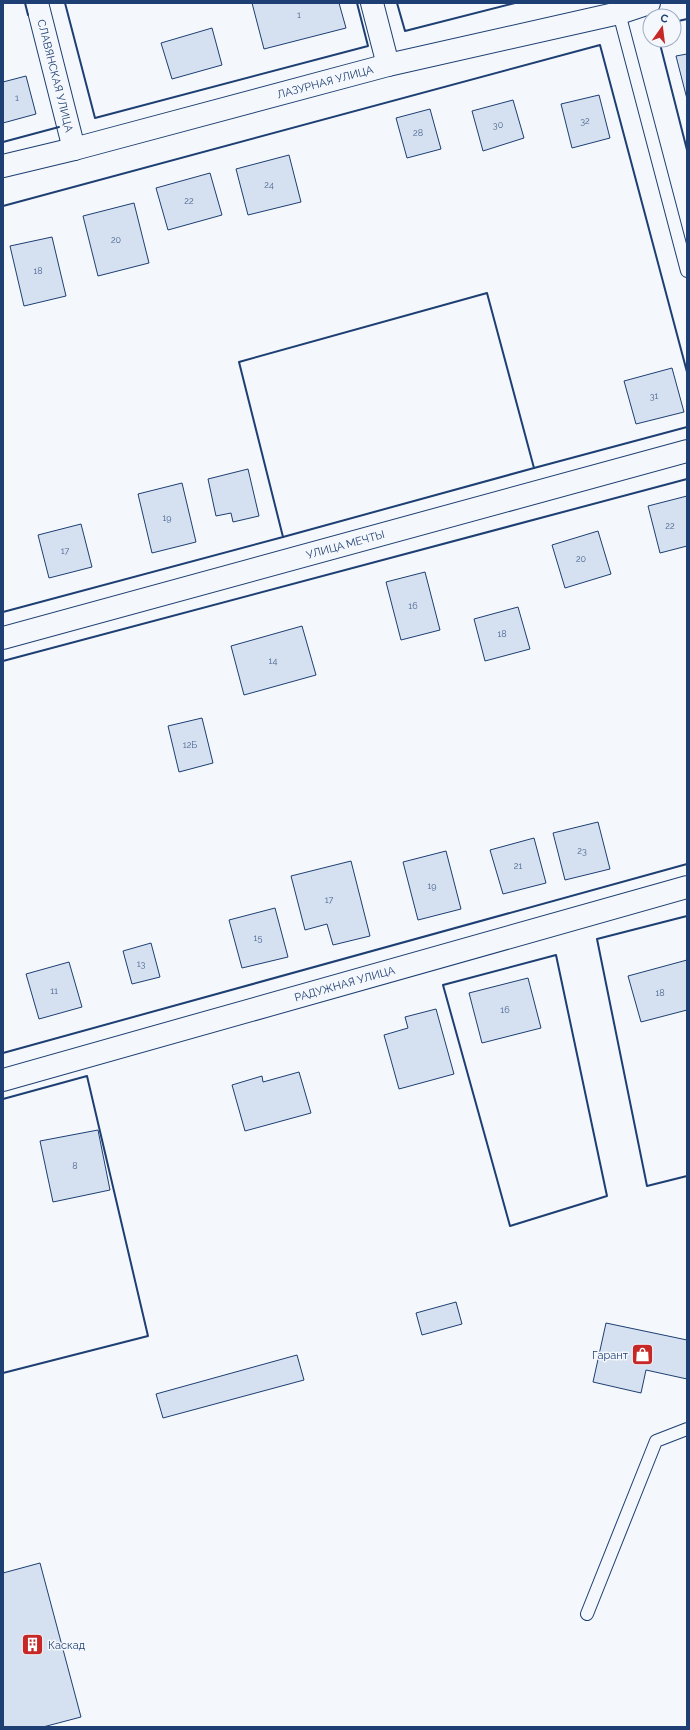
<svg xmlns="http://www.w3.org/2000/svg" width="690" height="1730" font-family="Raleway,sans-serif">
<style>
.building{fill:#d5e0f0;stroke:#1d3f73}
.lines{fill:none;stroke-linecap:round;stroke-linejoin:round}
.lane-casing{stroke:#1d3f73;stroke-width:14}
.street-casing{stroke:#1d3f73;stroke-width:24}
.lane{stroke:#f4f7fb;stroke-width:12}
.street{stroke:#f4f7fb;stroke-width:22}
.wall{stroke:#1d3f73;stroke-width:2}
.labels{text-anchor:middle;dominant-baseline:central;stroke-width:3;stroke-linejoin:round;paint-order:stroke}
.number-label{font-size:9px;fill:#4b6792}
.street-label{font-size:11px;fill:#1d3f73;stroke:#f4f7fb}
.poi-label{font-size:11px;fill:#1d3f73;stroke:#f4f7fb;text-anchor:end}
</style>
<rect width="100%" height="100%" fill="#f4f7fb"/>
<g class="building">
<polygon points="252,3 339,3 346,28 264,49"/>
<polygon points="212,28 222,65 172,79 161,43"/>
<polygon points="687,54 687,99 676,56"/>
<polygon points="26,76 36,114 3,123 3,82"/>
<polygon points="599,95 610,138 572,148 561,104"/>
<polygon points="513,100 524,138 483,151 472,111"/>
<polygon points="430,109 441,149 407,158 396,118"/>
<polygon points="289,155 301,202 248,215 236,169"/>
<polygon points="210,173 222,215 168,230 156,188"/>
<polygon points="134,203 149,263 98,276 83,216"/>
<polygon points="52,237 66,296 24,306 10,246"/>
<polygon points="672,368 684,412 636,424 624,381"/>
<polygon points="248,469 259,516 233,522 231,513 216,516 208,479"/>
<polygon points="182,483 196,542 152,553 138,494"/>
<polygon points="687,496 687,546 660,553 648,506"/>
<polygon points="81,524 92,567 49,578 38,535"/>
<polygon points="598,531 611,574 565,588 552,545"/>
<polygon points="425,572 440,630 401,640 386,582"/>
<polygon points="518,607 530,649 485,661 474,619"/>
<polygon points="302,626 316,675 244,695 231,646"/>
<polygon points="202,718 213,763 179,772 168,726"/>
<polygon points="598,822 610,869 565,880 553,833"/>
<polygon points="534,838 546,883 503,894 490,850"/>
<polygon points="446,851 461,909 418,920 403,862"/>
<polygon points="351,861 370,936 333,945 327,924 305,930 291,876"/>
<polygon points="275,908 288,957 242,968 229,920"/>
<polygon points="151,943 160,977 132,984 123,951"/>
<polygon points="687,960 687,1010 641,1022 628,976"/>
<polygon points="69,962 82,1007 39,1019 26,974"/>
<polygon points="528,978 541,1028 482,1043 469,993"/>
<polygon points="436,1009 454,1074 399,1089 384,1035 408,1028 405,1017"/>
<polygon points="299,1072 311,1113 245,1131 232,1085 262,1076 263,1082"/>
<polygon points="98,1130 110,1190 53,1202 40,1141"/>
<polygon points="456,1302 462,1324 422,1335 416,1313"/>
<polygon points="606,1323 687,1340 687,1379 646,1370 641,1393 593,1382"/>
<polygon points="297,1355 304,1380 163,1418 156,1394"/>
<polygon points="40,1563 81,1717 43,1727 3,1727 3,1573"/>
</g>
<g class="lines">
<defs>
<g id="lane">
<polyline points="619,13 687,271"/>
<polyline points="587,1614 656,1441 687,1429"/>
</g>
<g id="street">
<path id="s1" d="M 37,3 L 74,149"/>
<polyline points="372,3 388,65"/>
<path id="s2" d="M 3,166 L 74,149 L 388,65 L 619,13 L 649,3"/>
<path id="s3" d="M 3,638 L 687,451"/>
<path id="s4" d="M 3,1080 L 687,887"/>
</g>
</defs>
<use href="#lane" class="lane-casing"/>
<use href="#street" class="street-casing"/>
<use href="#lane" class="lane"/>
<use href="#street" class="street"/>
<g class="wall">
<polyline points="25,3 28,15"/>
<polyline points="65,3 95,118 368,46 357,3"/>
<polyline points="397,3 405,31 515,3"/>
<polyline points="674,22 687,19"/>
<polyline points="659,40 687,150"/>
<polyline points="3,142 59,127"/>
<polyline points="3,206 600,45 687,372"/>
<polyline points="283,537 534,468"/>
<polyline points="3,612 283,537 239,362 487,293 534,468 687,427"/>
<polyline points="3,661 687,479"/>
<polyline points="687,916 597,939 647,1186 687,1176"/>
<polygon points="556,955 607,1196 510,1226 443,985"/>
<polyline points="3,1053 687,864"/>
<polyline points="3,1099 87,1076 148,1336 3,1373"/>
</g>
</g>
<defs>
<symbol id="shop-square" viewBox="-11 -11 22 22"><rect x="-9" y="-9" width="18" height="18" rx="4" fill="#c62828" stroke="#f4f7fb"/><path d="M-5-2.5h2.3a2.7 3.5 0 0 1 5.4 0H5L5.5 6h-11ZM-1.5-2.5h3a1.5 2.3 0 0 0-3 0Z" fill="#fff"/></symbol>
<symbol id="building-square" viewBox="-11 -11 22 22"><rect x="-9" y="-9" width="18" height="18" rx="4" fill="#c62828" stroke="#f4f7fb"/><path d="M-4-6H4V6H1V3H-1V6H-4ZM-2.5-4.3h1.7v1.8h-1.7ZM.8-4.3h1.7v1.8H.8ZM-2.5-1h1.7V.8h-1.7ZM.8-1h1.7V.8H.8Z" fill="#fff"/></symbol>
</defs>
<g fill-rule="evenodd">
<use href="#shop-square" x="630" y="1342" width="25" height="25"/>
<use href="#building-square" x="20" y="1632" width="25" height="25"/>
</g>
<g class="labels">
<g class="number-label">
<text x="299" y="15">1</text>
<text x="17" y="98">1</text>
<text x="585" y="121">32</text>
<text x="498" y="125">30</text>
<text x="418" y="133">28</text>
<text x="269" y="185">24</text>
<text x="189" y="201">22</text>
<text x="116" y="240">20</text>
<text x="38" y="271">18</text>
<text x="654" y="396">31</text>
<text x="167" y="518">19</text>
<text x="670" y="526">22</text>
<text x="65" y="551">17</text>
<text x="581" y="559">20</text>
<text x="413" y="606">16</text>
<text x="502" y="634">18</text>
<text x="273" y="661">14</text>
<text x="190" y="745">12Б</text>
<text x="582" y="851">23</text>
<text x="518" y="866">21</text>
<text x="432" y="886">19</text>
<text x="329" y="900">17</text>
<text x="258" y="938">15</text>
<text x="141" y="964">13</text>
<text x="54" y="991">11</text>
<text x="660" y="993">18</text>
<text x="505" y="1010">16</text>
<text x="75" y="1166">8</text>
</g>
<g class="street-label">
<text stroke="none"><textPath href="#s1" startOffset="75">СЛАВЯНСКАЯ УЛИЦА</textPath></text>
<text stroke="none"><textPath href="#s2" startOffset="333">ЛАЗУРНАЯ УЛИЦА</textPath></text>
<text stroke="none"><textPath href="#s3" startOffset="355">УЛИЦА МЕЧТЫ</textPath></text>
<text stroke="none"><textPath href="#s4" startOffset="355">РАДУЖНАЯ УЛИЦА</textPath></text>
</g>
<g class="poi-label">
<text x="628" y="1355">Гарант</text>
<text x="48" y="1645" text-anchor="start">Каскад</text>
</g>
</g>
<rect width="690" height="1730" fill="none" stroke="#1d3f73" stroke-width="8"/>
<g transform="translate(662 28) rotate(14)"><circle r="19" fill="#f4f7fb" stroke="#9eadc5"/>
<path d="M0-3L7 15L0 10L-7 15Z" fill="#c62828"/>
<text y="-6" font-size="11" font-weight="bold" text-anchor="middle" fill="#1d3f73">С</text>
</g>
</svg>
